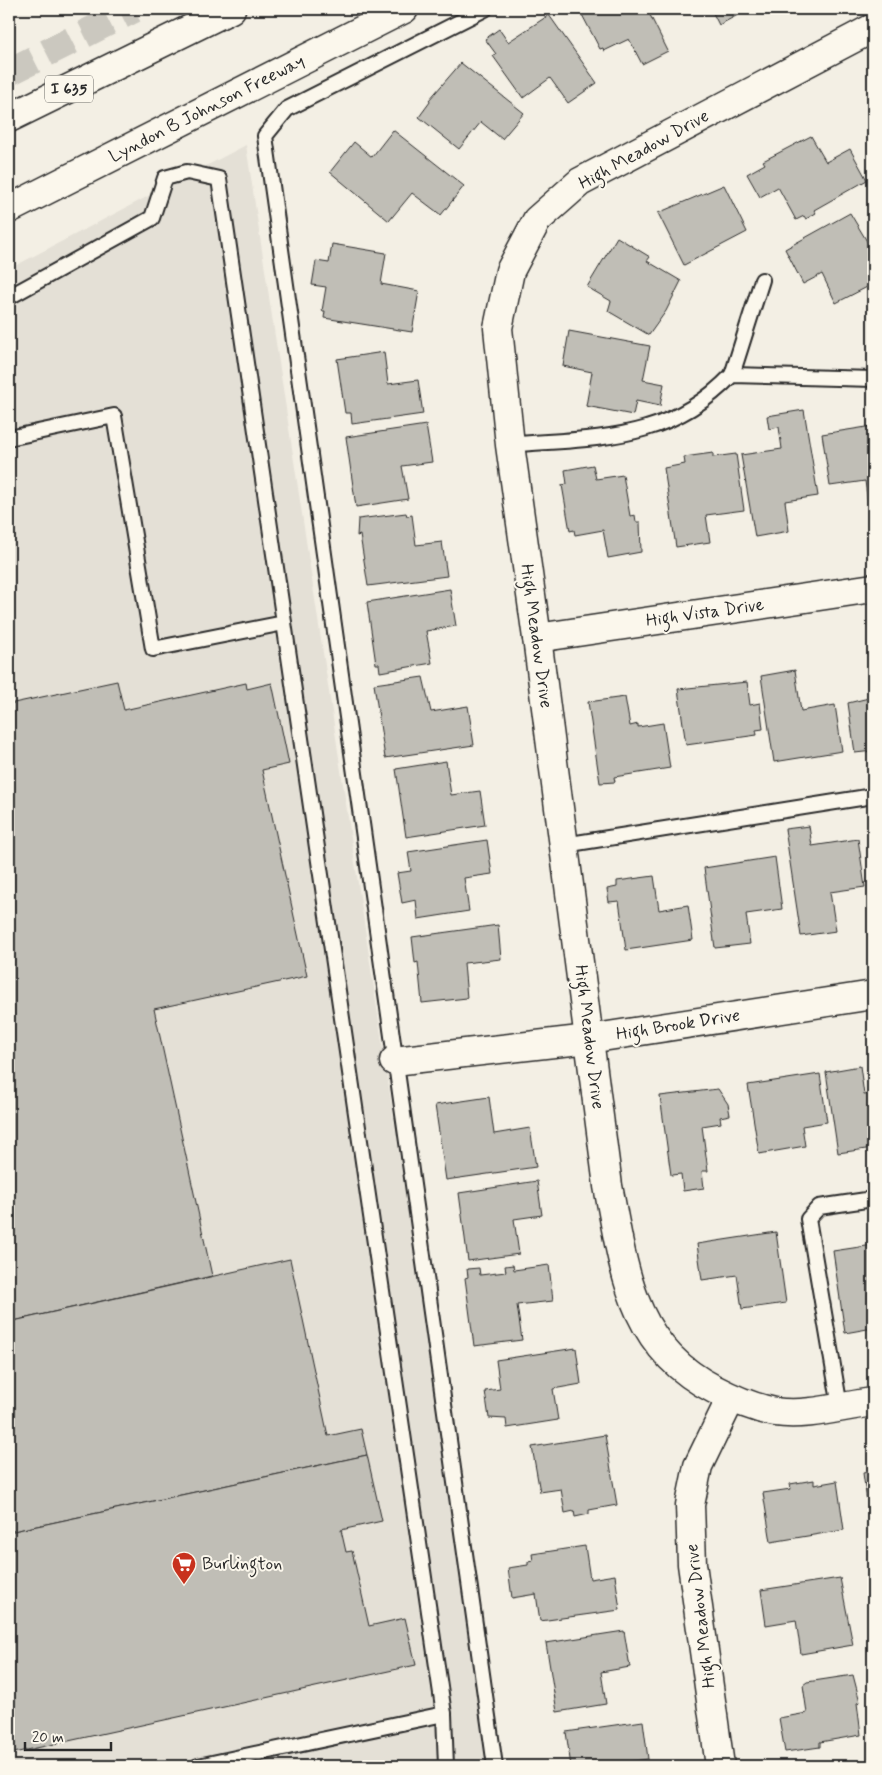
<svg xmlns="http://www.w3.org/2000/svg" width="882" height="1775" font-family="Mynerve,sans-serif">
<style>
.built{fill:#e4e0d6}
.building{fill:#c0beb6;stroke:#2b2b2b}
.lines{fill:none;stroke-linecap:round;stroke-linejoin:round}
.motorway-tunnel{stroke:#cbc8bf;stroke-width:28;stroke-dasharray:28 14;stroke-linecap:butt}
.service-casing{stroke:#2b2b2b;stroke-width:18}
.minor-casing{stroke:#2b2b2b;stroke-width:31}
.secondary-casing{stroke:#2b2b2b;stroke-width:31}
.motorway-casing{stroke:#2b2b2b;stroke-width:31}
.service{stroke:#fbf7ec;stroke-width:14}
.minor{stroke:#fbf7ec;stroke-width:28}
.secondary{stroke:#fbf7ec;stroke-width:28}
.motorway{stroke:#fbf7ec;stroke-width:28}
.labels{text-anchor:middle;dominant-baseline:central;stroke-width:4;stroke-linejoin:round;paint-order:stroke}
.shield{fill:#fbf7ec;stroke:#696865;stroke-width:1}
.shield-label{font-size:16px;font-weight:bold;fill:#2b2b2b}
.street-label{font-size:18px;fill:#2b2b2b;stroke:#fbf7ec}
.poi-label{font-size:18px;fill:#2b2b2b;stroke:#fbf7ec;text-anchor:start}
</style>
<rect width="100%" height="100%" fill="#f3efe4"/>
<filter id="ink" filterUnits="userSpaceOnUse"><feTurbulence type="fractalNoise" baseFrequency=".02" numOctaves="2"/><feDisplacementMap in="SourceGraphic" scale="10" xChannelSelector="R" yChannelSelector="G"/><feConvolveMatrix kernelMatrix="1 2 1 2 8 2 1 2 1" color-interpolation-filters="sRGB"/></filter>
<g filter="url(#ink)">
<polygon class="built" points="246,145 492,1766 9,1766 9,269"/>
<g class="building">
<polygon points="579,9 647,9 668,51 642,64 629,39 604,51 603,48 600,49"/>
<polygon points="711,9 749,9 719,25"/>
<polygon points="549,15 597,83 568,103 550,78 523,98 493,56 496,54 485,39 499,29 508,42"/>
<polygon points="461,63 524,113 502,139 481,122 459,149 419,117 430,102 429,100"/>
<polygon points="393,130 464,186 441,215 412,193 389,221 330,172 354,142 372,157"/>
<polygon points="811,136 826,162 850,149 867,180 814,210 816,213 806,219 804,216 796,220 778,187 760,197 747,174 765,164 763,161"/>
<polygon points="724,185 747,232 684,265 658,213"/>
<polygon points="850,213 868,243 873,241 873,284 836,303 822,274 803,284 785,249"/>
<polygon points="617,237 650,257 647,261 681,281 666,311 649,335 608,311 611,301 587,287"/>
<polygon points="332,244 386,253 381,284 419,291 412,332 324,318 325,311 322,311 326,287 312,285 316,261 329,263"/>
<polygon points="569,331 650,346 643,380 664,384 660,406 636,401 633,415 586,406 592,372 563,366"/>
<polygon points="384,352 388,384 418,380 423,414 352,424 351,413 345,413 337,359"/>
<polygon points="804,410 818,496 785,501 789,531 755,537 741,455 782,449 779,427 769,429 767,416"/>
<polygon points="426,425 432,462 402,466 408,499 356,507 346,437"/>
<polygon points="873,426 873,518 870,518 865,481 830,486 822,434"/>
<polygon points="713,453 713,457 736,454 744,510 706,515 710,542 676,547 664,468 685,464 684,457"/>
<polygon points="593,465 596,479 623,475 630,516 635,515 636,522 640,522 641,552 608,558 603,530 575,535 574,530 570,531 562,485 567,484 565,470"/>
<polygon points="406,513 407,516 412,515 416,545 442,542 447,576 368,586 360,535 357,536 358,519"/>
<polygon points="450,589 456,626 426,631 432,663 380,672 379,664 376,664 367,602"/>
<polygon points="795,670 801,711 835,705 842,751 774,762 761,676"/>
<polygon points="423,677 431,712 468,706 474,745 385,758 374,684"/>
<polygon points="117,681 124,710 246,683 247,689 272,683 289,764 262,770 307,976 154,1009 212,1276 9,1322 9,704"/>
<polygon points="747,682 750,705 760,703 763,729 756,730 757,735 686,745 678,689"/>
<polygon points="625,697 630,726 638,724 638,727 663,723 670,768 614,777 615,782 600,783 588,702"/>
<polygon points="873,697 873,751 855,753 848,703"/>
<polygon points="446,761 451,795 480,791 485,825 406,837 396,769"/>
<polygon points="809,826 812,846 858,839 865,887 830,892 836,931 801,936 785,829"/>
<polygon points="487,840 492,874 464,878 469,911 418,919 416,900 402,903 397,873 411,871 408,852"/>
<polygon points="775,857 782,909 746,914 750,944 715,948 704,868"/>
<polygon points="654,876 659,910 688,905 693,940 626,950 619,901 609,902 607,889 617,887 617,881"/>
<polygon points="498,925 501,959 464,963 467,998 422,1003 418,962 415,963 412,937"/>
<polygon points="860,1066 864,1095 873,1094 873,1148 838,1153 826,1072"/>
<polygon points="820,1074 827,1122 802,1126 805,1146 759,1154 748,1085"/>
<polygon points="718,1089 728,1104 730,1115 720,1117 721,1123 702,1126 708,1171 702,1171 704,1188 683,1191 681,1174 671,1175 660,1096"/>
<polygon points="489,1097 494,1134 530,1128 536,1167 446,1180 435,1105"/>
<polygon points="537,1181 542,1215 514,1219 519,1254 468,1261 459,1193"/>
<polygon points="776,1232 786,1303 742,1309 737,1275 702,1280 697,1244"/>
<polygon points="873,1245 873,1328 845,1333 833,1251"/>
<polygon points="290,1259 328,1436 361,1429 367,1455 9,1532 9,1322"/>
<polygon points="513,1265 514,1270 549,1265 553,1301 517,1305 522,1340 474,1346 465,1278 468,1277 467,1269 479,1268 480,1275 506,1272 505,1266"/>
<polygon points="576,1348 581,1384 553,1389 558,1420 507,1428 506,1419 489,1418 485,1391 500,1389 496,1360"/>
<polygon points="605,1435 617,1505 589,1510 589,1514 575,1517 574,1511 565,1513 561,1489 540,1492 532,1447"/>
<polygon points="367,1455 382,1521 341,1530 346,1552 352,1551 369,1626 405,1618 416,1665 9,1754 9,1532"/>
<polygon points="873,1471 873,1544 863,1473"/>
<polygon points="814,1480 814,1485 837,1481 844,1530 771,1542 763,1493 791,1489 790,1484"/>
<polygon points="585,1546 590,1579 615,1575 620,1610 540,1621 536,1594 512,1598 508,1568 528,1565 528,1562 533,1561 532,1554"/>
<polygon points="840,1578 853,1645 801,1654 796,1620 766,1625 761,1590"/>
<polygon points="624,1631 630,1667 601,1672 606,1704 557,1712 546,1643"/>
<polygon points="853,1675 860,1702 857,1703 861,1735 820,1742 820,1747 785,1752 779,1718 807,1713 803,1685 807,1682"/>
<polygon points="643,1721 648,1759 620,1763 620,1766 571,1766 566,1732"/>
</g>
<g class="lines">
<polyline class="motorway-tunnel" points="9,72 134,9"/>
<defs>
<g id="service">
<polyline points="485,9 287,109 265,136 495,1766"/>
<polyline points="9,297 152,218 165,178 187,172 219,179 444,1714 198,1766"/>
<polyline points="732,375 762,280"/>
<polyline points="9,438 114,416 153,649 284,623"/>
<path d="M 510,445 C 597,437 667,443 732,375 L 873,379"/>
<polyline points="564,845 873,796"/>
<polyline points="840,1407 808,1219 819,1207 873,1199"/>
<polyline points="444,1714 446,1766"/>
</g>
<g id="minor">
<path d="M 873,28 L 580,182 L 537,220 L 510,271 L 498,328 L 510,445 L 537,638 L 608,1186 C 624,1269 631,1347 714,1389 C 733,1399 754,1408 775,1412 C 806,1417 842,1406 873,1402"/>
<polyline points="537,638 873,588"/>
<polyline points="394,1061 589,1039 873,995"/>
<polyline points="720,1766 692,1564 690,1505 698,1466 731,1398"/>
</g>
<polyline id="secondary" points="9,209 404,9"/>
<polyline id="motorway" points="9,118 231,9"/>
</defs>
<use href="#service" class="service-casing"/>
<use href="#minor" class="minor-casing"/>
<use href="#secondary" class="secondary-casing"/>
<use href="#motorway" class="motorway-casing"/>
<use href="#service" class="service"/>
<use href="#minor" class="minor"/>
<use href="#secondary" class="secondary"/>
<use href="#motorway" class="motorway"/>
</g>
</g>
<defs>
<symbol id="supermarket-pin" viewBox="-11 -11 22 30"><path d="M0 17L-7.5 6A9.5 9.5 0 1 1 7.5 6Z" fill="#c8321e" stroke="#fbf7ec"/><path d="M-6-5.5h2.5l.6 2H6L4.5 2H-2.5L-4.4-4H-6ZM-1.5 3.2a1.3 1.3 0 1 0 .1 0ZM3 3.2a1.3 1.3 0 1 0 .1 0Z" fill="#fff"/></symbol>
</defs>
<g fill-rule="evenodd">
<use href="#supermarket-pin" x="170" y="1550" width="28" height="38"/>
</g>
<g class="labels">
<rect class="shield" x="45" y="75.5" width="48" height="27" rx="4"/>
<g class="shield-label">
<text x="69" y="89">I 635</text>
</g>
<g class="street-label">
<text transform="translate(207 109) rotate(-27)">Lyndon B Johnson Freeway</text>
<text transform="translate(644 150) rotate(-29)">High Meadow Drive</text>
<text transform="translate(705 613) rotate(-8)">High Vista Drive</text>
<text transform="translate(536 636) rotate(82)">High Meadow Drive</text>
<text transform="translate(678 1025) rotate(-9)">High Brook Drive</text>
<text transform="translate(589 1037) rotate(83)">High Meadow Drive</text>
<text transform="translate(701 1616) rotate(-97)">High Meadow Drive</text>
</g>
<g class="poi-label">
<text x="202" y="1564">Burlington</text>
</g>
</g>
<rect width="882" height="1775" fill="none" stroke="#fbf7ec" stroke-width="30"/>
<rect x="15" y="15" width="852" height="1745" fill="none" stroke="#2b2b2b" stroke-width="2" filter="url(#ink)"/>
<path d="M25 1742v8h86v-8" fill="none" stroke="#2b2b2b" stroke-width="2.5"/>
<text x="32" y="1742" font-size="15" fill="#2b2b2b" stroke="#fbf7ec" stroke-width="4" paint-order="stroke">20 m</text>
</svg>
